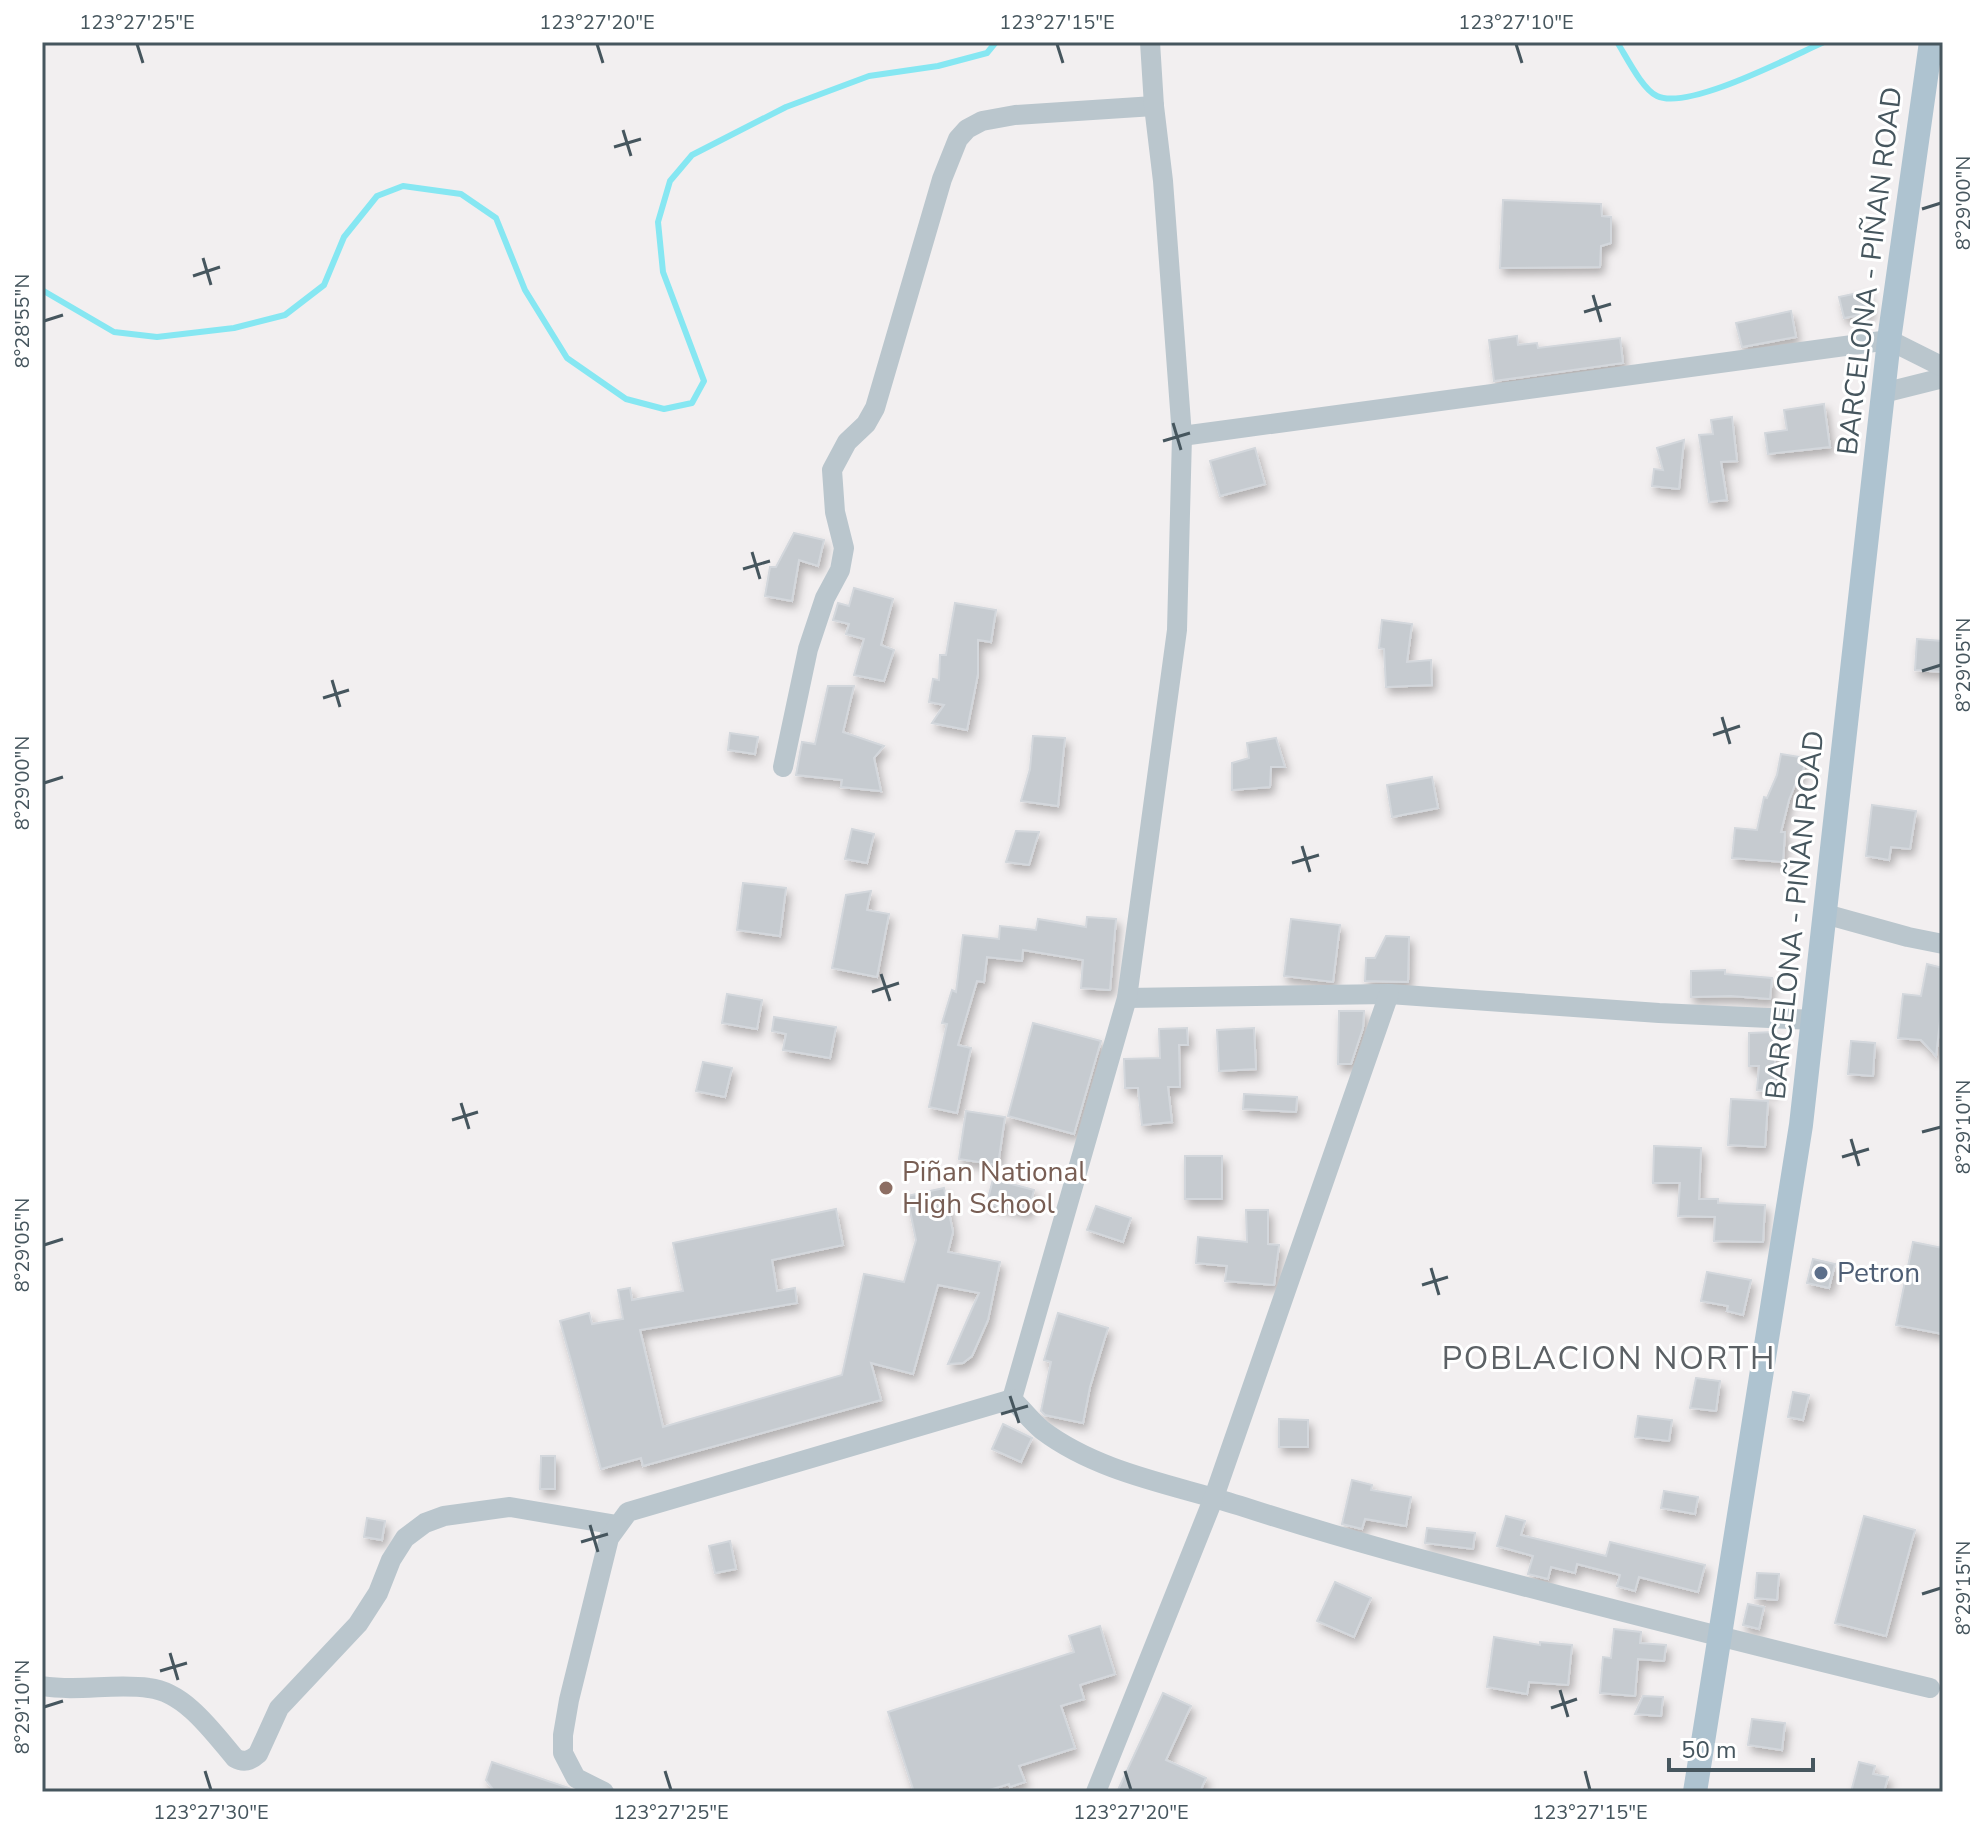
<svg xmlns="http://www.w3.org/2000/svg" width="1985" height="1834" font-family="'Nunito Sans',sans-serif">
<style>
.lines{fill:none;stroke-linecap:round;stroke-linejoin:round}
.stream{stroke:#86e7f2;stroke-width:6}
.building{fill:#c6cbd0;stroke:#d3d7dc;stroke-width:2;filter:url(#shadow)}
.minor{stroke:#bac6cd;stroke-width:20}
.major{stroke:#aec3d0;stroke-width:24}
.ticks{fill:none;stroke:#46565e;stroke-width:3}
.education-dot{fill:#8d6e63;stroke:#fff;stroke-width:3}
.service-dot{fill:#5c6f8a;stroke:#fff;stroke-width:3}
.labels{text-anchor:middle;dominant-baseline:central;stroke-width:6;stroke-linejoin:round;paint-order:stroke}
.street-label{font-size:28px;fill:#46565e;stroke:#fff}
.education-label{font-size:28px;fill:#785e54;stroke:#fff;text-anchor:start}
.service-label{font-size:28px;fill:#4e5e75;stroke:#fff;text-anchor:start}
.quarter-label{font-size:32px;letter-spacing:2px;fill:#5c6165;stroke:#fff}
.neatline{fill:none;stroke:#46565e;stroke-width:3}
.ticks-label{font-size:20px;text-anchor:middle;fill:#46565e}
</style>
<defs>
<filter id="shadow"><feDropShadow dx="3.5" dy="6" stdDeviation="4" flood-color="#0004"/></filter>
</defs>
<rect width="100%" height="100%" fill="#f2eff0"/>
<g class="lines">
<g class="stream">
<path d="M 1617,42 C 1626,56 1642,89 1657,96 C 1688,111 1792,56 1824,42"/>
<polyline points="42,290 114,332 157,337 234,328 285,315 324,285 344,237 377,196 403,186 461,194 496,218 525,290 567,358 626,399 664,409 692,403 704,381 663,272 658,222 670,181 692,155 786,107 869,76 938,66 987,53 996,42"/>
</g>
</g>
<g class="building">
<polygon points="1503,200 1601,204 1602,216 1611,217 1611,243 1601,246 1600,267 1500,268"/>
<polygon points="1867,291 1871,313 1844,318 1839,297"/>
<polygon points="1791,311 1796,337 1742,347 1736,323"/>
<polygon points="1517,336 1518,345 1537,343 1538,348 1620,338 1623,363 1494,381 1489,340"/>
<polygon points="1824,404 1830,447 1768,454 1765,433 1787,430 1784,410"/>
<polygon points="1732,417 1737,461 1721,462 1727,500 1709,502 1699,435 1713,434 1711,420"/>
<polygon points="1684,440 1679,489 1652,486 1654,469 1663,470 1657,448"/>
<polygon points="1255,448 1265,484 1220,496 1210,461"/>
<polygon points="794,533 824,540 818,566 799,560 792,601 765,596 770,567 776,567"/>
<polygon points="854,588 893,599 881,645 894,650 884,681 854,675 864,639 846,634 849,624 833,620 838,603 849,606"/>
<polygon points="955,603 996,610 991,642 978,640 978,674 967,730 932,723 944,705 929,702 933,679 939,680 940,655 946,655"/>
<polygon points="1382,620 1412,624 1407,662 1431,660 1432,685 1386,687 1384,649 1379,648"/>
<polygon points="1917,639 1943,641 1943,672 1915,670"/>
<polygon points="828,686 854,686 843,732 884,746 874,758 881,791 841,787 842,780 796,775 802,742 815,744"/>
<polygon points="730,733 758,737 755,754 728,750"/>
<polygon points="1033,736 1065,738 1058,806 1021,801 1030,769"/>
<polygon points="1276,738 1285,767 1271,767 1270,787 1232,790 1232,763 1249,758 1247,743"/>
<polygon points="1781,754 1806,758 1802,775 1799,775 1789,800 1781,832 1785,832 1783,862 1732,858 1735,828 1757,830 1764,797 1767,798 1777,775"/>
<polygon points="1432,777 1438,808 1392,817 1387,785"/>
<polygon points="1872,805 1916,811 1910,849 1891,847 1889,860 1866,856"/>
<polygon points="852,829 874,834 867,863 845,859"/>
<polygon points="1016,831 1039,832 1029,865 1006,862"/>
<polygon points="743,883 786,888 780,936 737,930"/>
<polygon points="871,891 867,910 889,914 877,977 832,968 846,895"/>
<polygon points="1087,917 1116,919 1110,990 1081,988 1083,960 1023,950 1022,961 987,957 984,982 977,981 958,1045 971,1048 957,1113 929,1107 947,1024 942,1023 952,990 956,992 963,935 999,939 1000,926 1036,930 1038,919 1086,927"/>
<polygon points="1291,919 1340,925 1333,982 1284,976"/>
<polygon points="1386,936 1409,937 1408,982 1365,981 1366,958 1375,958"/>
<polygon points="1927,964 1943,968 1943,995 1936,1056 1921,1040 1898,1038 1903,994 1921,996"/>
<polygon points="1725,970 1725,974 1772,978 1770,999 1731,996 1691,997 1691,971"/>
<polygon points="727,994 762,1000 757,1029 722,1023"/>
<polygon points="1339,1011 1364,1011 1363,1028 1351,1064 1338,1064"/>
<polygon points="774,1017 836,1027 830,1058 783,1050 786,1034 772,1031"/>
<polygon points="1033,1023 1101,1041 1074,1134 1008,1116"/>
<polygon points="1187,1028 1188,1045 1179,1045 1180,1087 1168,1087 1172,1122 1142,1125 1138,1088 1125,1088 1124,1059 1160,1058 1159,1029"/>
<polygon points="1254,1028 1256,1069 1219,1071 1217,1030"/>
<polygon points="1775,1032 1775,1092 1757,1090 1759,1066 1749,1066 1749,1033"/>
<polygon points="1851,1041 1875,1043 1873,1076 1848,1074"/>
<polygon points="703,1062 732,1068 725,1097 696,1091"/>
<polygon points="1244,1094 1297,1097 1296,1112 1243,1109"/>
<polygon points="1731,1099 1768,1101 1765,1147 1728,1145"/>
<polygon points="966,1111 1005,1117 998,1165 959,1159"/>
<polygon points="1654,1146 1701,1148 1699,1199 1718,1199 1718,1203 1765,1205 1763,1242 1714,1241 1715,1217 1678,1216 1680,1183 1653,1183"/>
<rect x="1185" y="1156" width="37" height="43"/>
<polygon points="993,1179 1034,1190 1028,1213 987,1203"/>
<polygon points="944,1188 953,1232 948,1252 1000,1262 988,1320 972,1356 963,1363 948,1364 979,1293 938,1285 913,1374 871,1363 881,1400 643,1466 641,1458 601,1469 560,1321 589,1313 592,1324 623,1319 618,1290 630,1288 632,1300 683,1291 673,1243 836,1209 843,1245 772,1260 777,1291 795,1288 797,1303 640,1330 663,1427 842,1375 864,1274 904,1282 916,1240 907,1196"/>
<polygon points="1096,1206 1131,1218 1123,1242 1087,1230"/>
<polygon points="1246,1210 1268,1210 1268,1244 1279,1245 1274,1285 1225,1281 1227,1266 1196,1263 1198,1237 1247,1242"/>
<polygon points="1913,1242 1943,1248 1943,1334 1896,1325"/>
<polygon points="1813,1259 1835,1264 1829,1288 1807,1283"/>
<polygon points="1707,1272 1751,1280 1743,1315 1727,1311 1728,1306 1701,1301"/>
<polygon points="1058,1313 1108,1328 1090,1387 1083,1423 1045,1415 1041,1411 1051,1362 1044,1360"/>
<polygon points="1696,1378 1720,1381 1716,1411 1690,1408"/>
<polygon points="1793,1392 1809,1395 1803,1420 1788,1417"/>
<polygon points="1638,1416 1672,1420 1669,1441 1635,1437"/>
<polygon points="1279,1419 1308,1420 1308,1447 1279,1447"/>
<polygon points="1003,1424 1032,1438 1021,1462 992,1449"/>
<polygon points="541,1456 555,1456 555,1489 540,1489"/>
<polygon points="1352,1480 1372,1485 1371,1490 1411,1497 1406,1526 1365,1519 1362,1529 1342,1524"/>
<polygon points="1664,1491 1698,1497 1695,1514 1661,1508"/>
<polygon points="1506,1516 1525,1521 1521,1535 1606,1556 1610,1542 1705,1565 1698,1592 1639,1577 1635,1591 1617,1586 1620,1575 1577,1564 1575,1573 1551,1567 1548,1579 1528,1574 1533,1556 1497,1546"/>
<polygon points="1864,1516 1915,1530 1886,1636 1835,1623"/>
<polygon points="367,1518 385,1521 382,1540 364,1537"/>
<polygon points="1427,1528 1475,1533 1473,1549 1425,1543"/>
<polygon points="730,1541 736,1569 715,1573 709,1546"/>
<polygon points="1757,1573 1779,1574 1777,1600 1755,1598"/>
<polygon points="1335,1582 1371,1598 1354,1637 1317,1621"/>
<polygon points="1748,1604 1764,1607 1759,1629 1743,1625"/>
<polygon points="1100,1626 1115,1674 1080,1685 1084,1699 1061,1706 1075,1748 1019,1766 1025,1782 1010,1787 1009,1784 983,1792 914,1792 888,1712 1074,1652 1069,1636"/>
<polygon points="1614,1629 1641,1632 1640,1643 1666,1645 1664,1661 1638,1659 1635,1696 1600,1693 1603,1657 1611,1658"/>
<polygon points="1494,1637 1540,1645 1540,1642 1572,1645 1568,1685 1529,1682 1527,1694 1487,1687"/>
<polygon points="1163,1693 1191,1706 1166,1760 1206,1778 1200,1792 1117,1792"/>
<polygon points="1643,1696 1663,1697 1661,1716 1635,1714"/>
<polygon points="1752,1719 1785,1723 1782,1750 1748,1745"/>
<polygon points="492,1762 569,1788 572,1792 495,1792 486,1780"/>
<polygon points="1859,1762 1875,1766 1873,1774 1888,1777 1884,1792 1851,1792"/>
</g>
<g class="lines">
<g class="minor">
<polyline points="1883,393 1943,378"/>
<polyline points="1182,436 1889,340 1943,367"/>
<polyline points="783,767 808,649 825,598 840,570 844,548 835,512 832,470 847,442 866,424 875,408 942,179 958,139 967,129 982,121 1015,115 1154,106"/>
<polyline points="1825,914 1908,937 1943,944"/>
<polyline points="1127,998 1389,994 1659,1013 1814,1020"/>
<polyline points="1012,1399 1127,998 1177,630 1182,436 1163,181 1154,106 1150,42"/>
<path d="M 1012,1399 C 1022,1409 1031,1421 1042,1430 C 1100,1474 1177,1485 1244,1507 C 1354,1543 1465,1571 1577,1600 C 1694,1630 1812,1660 1930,1688"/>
<path d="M 42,1686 C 78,1692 114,1683 149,1688 C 185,1692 213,1732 235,1758 C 244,1763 250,1761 258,1754 L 279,1708 L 358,1624 L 378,1593 L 391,1560 L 405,1538 L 425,1523 L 444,1516 L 510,1507 L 617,1525"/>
<polyline points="604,1792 576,1778 563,1753 563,1735 569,1700 609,1538 628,1512 1012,1399"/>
<polyline points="1096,1792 1214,1497 1389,994"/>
</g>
<polyline class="major" points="1695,1792 1801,1125 1889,340 1931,42"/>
</g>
<path class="ticks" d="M 137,44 L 143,63M 597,44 L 603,63M 1057,44 L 1063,63M 1516,44 L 1522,63M 623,130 L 631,156M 614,147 L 641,139M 1922,209 L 1941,203M 203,258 L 211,285M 193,276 L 220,267M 1593,295 L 1601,322M 1584,312 L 1611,304M 44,321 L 63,315M 1173,423 L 1181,450M 1163,441 L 1190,433M 752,552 L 760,579M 743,569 L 770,561M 1922,671 L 1941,665M 332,680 L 340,707M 323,698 L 349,690M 1722,717 L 1730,744M 1713,735 L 1740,726M 44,783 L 63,777M 1302,846 L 1310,872M 1292,863 L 1319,855M 881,974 L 890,1001M 872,992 L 899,983M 461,1103 L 469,1129M 452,1120 L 478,1112M 1922,1132 L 1941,1127M 1851,1139 L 1859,1166M 1842,1157 L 1869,1149M 44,1245 L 63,1239M 1431,1268 L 1439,1295M 1422,1285 L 1448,1277M 1010,1396 L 1019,1423M 1001,1414 L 1028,1406M 590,1525 L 598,1552M 581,1542 L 608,1534M 1922,1594 L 1941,1588M 170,1653 L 178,1680M 160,1671 L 187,1663M 1560,1690 L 1568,1717M 44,1707 L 63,1701M 1551,1708 L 1577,1699M 205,1771 L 211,1790M 665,1771 L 671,1790M 1125,1771 L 1131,1790M 1585,1771 L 1590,1790"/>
<circle class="education-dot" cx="886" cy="1188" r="8"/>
<circle class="service-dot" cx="1821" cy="1273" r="8"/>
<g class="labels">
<g class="street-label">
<text transform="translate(1870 271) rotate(-83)">BARCELONA - PIÑAN ROAD</text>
<text transform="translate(1795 915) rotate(-84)">BARCELONA - PIÑAN ROAD</text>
</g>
<g class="education-label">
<text x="902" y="1172">Piñan National<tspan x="902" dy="32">High School</tspan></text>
</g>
<g class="service-label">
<text x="1837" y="1273">Petron</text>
</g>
<g class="quarter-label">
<text x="1609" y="1358">POBLACION NORTH</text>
</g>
</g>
<rect width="1985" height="1834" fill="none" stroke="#ffffff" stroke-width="88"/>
<path d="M1669 1758v12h144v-12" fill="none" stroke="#46565e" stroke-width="4"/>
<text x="1681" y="1758" font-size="24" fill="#46565e" stroke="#ffffff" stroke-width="6" paint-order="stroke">50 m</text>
<rect x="44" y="44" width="1897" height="1746" class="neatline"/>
<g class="ticks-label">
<text x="137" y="29">123°27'25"E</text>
<text x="597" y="29">123°27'20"E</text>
<text x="1057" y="29">123°27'15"E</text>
<text x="1516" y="29">123°27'10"E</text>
<text transform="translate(1963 203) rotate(-90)" y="7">8°29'00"N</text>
<text transform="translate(22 321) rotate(-90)" y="7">8°28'55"N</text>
<text transform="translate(1963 665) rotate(-90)" y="7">8°29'05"N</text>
<text transform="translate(22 783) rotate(-90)" y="7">8°29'00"N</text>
<text transform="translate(1963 1127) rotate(-90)" y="7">8°29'10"N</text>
<text transform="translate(22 1245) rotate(-90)" y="7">8°29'05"N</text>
<text transform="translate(1963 1588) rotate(-90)" y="7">8°29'15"N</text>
<text transform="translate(22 1707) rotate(-90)" y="7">8°29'10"N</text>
<text x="211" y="1819">123°27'30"E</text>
<text x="671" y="1819">123°27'25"E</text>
<text x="1131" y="1819">123°27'20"E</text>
<text x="1590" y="1819">123°27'15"E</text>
</g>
</svg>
